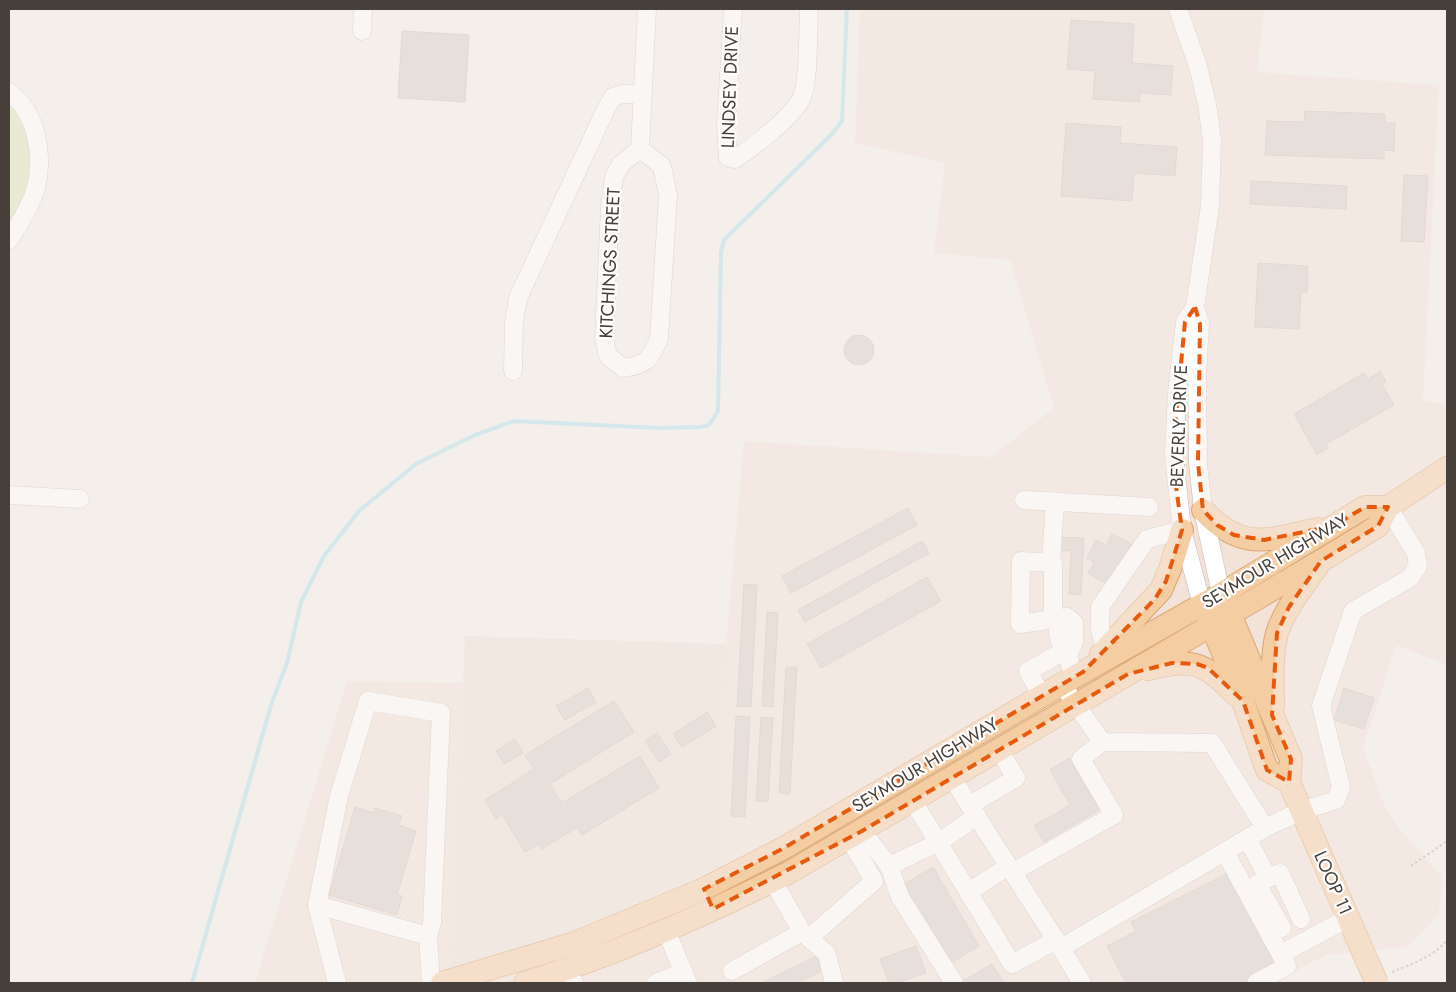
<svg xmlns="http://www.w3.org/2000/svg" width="1456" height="992" font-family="Jost,sans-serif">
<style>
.commercial{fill:#f3e2d8}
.education{fill:#ebe1d6}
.green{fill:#d9e4b7}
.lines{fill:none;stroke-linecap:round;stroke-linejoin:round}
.stream{stroke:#adddea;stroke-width:4}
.building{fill:#d7ccc4;stroke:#cfbfb5}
.minor-casing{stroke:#c2b8b1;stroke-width:19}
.major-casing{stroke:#d9a773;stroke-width:24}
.path{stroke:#bfaea0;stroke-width:2;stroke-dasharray:2.5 2.5;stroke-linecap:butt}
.minor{stroke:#fff;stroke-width:18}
.major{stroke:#f5cda2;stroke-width:22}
.major-bridge-casing{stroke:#d9a773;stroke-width:24;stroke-linecap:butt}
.major-bridge{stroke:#f5cda2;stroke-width:22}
.marked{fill:none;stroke:#e8590c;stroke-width:4;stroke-dasharray:10 6;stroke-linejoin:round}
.labels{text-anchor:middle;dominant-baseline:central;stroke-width:4.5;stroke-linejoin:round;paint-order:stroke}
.street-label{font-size:18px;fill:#473f39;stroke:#fff}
</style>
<rect width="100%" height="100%" fill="#f4efeb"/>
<polygon class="commercial" points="860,9 1264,9 1257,72 1439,85 1423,400 1447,405 1447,665 1396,645 1363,748 1384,805 1400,830 1442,876 1439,914 1408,947 1326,955 1272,983 255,983 347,681 463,683 450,968 568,933 720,867 726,644 744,441 991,457 1054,408 1010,260 934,253 945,163 855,143"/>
<polygon class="education" points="465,636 726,644 720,867 568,933 450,968"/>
<path class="green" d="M 9,100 C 28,124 37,151 32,183 C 29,197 15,219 9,232 Z"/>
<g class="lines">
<polyline class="stream" points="192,983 271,705 287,663 301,602 324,556 359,511 416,464 475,435 514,421 659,428 701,427 709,425 718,411 721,252 724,240 832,134 842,121 847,9"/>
</g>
<g class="building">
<polygon points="1071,20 1134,24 1132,63 1173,66 1171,95 1140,93 1140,102 1093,99 1095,71 1067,69"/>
<polygon points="402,31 469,35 465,102 398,98"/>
<polygon points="1305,111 1385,114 1385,123 1395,123 1394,151 1384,150 1384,159 1265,155 1267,121 1304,122"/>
<polygon points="1066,123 1121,127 1120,143 1177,147 1175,176 1134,173 1132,201 1061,196"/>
<polygon points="1404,175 1428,176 1424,242 1401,241"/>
<polygon points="1251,181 1347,186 1346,209 1250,204"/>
<polygon points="1258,263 1308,266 1307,292 1301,292 1299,329 1255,327"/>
<circle cx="859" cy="350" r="15"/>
<polygon points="1380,371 1386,382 1382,384 1394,405 1326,444 1328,448 1317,455 1294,414 1364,373 1368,379"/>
<polygon points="908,508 917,525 791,593 782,576"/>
<polygon points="1112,534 1133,545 1111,586 1088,573 1094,562 1087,558 1096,540 1106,545"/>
<polygon points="1057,537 1084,538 1081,595 1069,594 1071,551 1056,550"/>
<polygon points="922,541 929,553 805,622 798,610"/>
<polygon points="927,577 941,601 821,668 807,644"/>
<polygon points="744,584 757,585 751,707 737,706"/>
<polygon points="767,612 778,613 773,707 762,706"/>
<polygon points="786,667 797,667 790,794 779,793"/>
<polygon points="588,688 596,702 565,720 556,706"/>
<polygon points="1344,688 1374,698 1364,729 1334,720"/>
<polygon points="614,701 634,732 550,784 562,803 640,756 659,788 582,835 578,827 542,849 539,844 525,852 502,815 496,819 485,800 534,769 525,755"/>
<polygon points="707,712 716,726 682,747 673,734"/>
<polygon points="736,716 750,717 745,817 731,816"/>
<polygon points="761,717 773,718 768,801 756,801"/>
<polygon points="657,733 671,754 659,762 645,741"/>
<polygon points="515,739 523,753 504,764 496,751"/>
<polygon points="1069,758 1099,810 1044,842 1034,826 1070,805 1050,770"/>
<polygon points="355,807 374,813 375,808 402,816 399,825 416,831 397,895 402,896 397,915 329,895"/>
<polygon points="933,867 979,946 949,964 901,886"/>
<polygon points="1228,873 1277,969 1249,983 1126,983 1107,946 1136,931 1131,922"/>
<polygon points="916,946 926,973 896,983 889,983 880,959"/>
<polygon points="817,956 824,970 797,983 761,983"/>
<polygon points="992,964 1004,983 962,983 961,982"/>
</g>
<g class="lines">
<defs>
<g id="minor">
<path d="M 733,9 L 726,125 L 728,157 L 735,159 C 753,147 794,116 802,97 C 809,82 808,28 809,9"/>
<polyline points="1178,9 1198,66 1207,104 1212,140 1210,206 1195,307 1200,324 1197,374 1198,463 1203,510 1221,594"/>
<polyline points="362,31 363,9"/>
<path d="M 9,92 C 37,113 44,155 36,188 C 31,206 19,225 9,240"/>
<path d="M 640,149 L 662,166 L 668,195 L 659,338 C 650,360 647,365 623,368 L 608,356 L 604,338 L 610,207 L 614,177 L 621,164 Z"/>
<polyline points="640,149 647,9"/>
<polyline points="1195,307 1185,322 1177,394 1174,455 1182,530 1202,605"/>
<polyline points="513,371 514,322 518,298 605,111 613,97 622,94 642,94"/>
<polyline points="9,495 80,499"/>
<polyline points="1024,500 1149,507"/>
<polyline points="1051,563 1055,501"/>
<polyline points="1053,618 1053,563 1021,561 1020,624 1067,617 1074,623 1074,642 1068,655 1073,677"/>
<polyline points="1064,646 1060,642 1058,631 1060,625 1065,630 1066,641"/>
<polyline points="1105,649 1100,629 1100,607 1147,539 1182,530"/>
<polyline points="1042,696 1028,671 1066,650"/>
<polyline points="952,778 1061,948 1265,828 1212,743 1102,742 1062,684"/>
<polyline points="913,801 1012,964 1056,940"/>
<polyline points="970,805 1016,778 999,750"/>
<polyline points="1265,828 1301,811 1336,800 1341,787 1321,706 1353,611 1410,578 1418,566 1416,553 1388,507"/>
<polyline points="862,831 889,866 939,842 977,816"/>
<polyline points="1247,838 1268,878 1257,884 1282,928"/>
<polyline points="1225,852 1287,966 1256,983"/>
<polyline points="889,866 900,897 954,983"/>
<polyline points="1013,872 1114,815 1081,759 1102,742"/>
<polyline points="1268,878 1280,873 1301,919"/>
<polyline points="773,881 802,932 827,954 834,983"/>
<polyline points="968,892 1009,866"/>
<polyline points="317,905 428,936"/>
<polyline points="666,930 688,983"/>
<polyline points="809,938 874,881 849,838"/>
<polyline points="1061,948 1082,983"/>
<polyline points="1281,954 1348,918"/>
<polyline points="568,969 574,983"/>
<polyline points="732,971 802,932"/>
<polyline points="337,983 317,905 339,796 368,701 441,713 432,923 428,936 431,983"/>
<polyline points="656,983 683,972"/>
</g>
<g id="major">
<path d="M 1203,510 C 1242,552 1267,540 1318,529"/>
<polyline points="1224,600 1291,759 1289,782 1367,961"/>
<polyline points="1205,610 1243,701 1267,770 1289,782"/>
<polyline points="1101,654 1161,590 1170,569 1182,530"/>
<path d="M 1148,669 C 1193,658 1204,662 1236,695"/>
<path d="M 1273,706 C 1273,683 1271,656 1277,633 C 1285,609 1302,588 1317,567"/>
<polyline points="442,983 575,943 704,889 782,849 1062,684 1221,594 1365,507 1388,507"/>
<path d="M 525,983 C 616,954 704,916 790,872 L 1321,561 L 1378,526 L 1388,507 L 1447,468"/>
</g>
</defs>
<use href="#minor" class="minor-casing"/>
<use href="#major" class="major-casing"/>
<g class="path">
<polyline points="1411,866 1447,841"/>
<path d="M 1392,972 C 1411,964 1434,957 1447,940"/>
</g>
<use href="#minor" class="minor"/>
<use href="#major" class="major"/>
<defs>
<polyline id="major-bridge" points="1367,961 1377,983"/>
</defs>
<use href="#major-bridge" class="major-bridge-casing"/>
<use href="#major-bridge" class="major-bridge"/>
</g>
<path d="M0 0H1456V992H0ZM 1195,307 L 1200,324 L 1198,463 L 1203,510 L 1217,525 L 1234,535 L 1264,540 L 1333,526 L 1365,507 L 1388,507 L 1378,526 L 1321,561 L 1289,607 L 1277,633 L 1272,715 L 1291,759 L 1289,782 L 1267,770 L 1243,701 L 1208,668 L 1197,664 L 1172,663 L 1128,674 L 862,831 L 713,909 L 704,889 L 782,849 L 1083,672 L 1155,599 L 1166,581 L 1182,530 L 1175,479 L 1175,427 L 1185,322 Z" fill="#f4efeb" fill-opacity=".55" fill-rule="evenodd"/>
<path class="marked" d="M 1195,307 L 1200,324 L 1198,463 L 1203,510 L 1217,525 L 1234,535 L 1264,540 L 1333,526 L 1365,507 L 1388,507 L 1378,526 L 1321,561 L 1289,607 L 1277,633 L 1272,715 L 1291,759 L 1289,782 L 1267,770 L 1243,701 L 1208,668 L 1197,664 L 1172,663 L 1128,674 L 862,831 L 713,909 L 704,889 L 782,849 L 1083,672 L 1155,599 L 1166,581 L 1182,530 L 1175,479 L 1175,427 L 1185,322 Z"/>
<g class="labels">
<g class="street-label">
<text transform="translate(730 87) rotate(-88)">LINDSEY DRIVE</text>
<text transform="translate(610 263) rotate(-87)">KITCHINGS STREET</text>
<text transform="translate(1179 426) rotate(-88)">BEVERLY DRIVE</text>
<text transform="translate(1275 561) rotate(-31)">SEYMOUR HIGHWAY</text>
<text transform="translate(925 765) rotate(-31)">SEYMOUR HIGHWAY</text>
<text transform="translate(1333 883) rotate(66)">LOOP 11</text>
</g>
</g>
<rect width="1456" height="992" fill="none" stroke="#473f39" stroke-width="20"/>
</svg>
